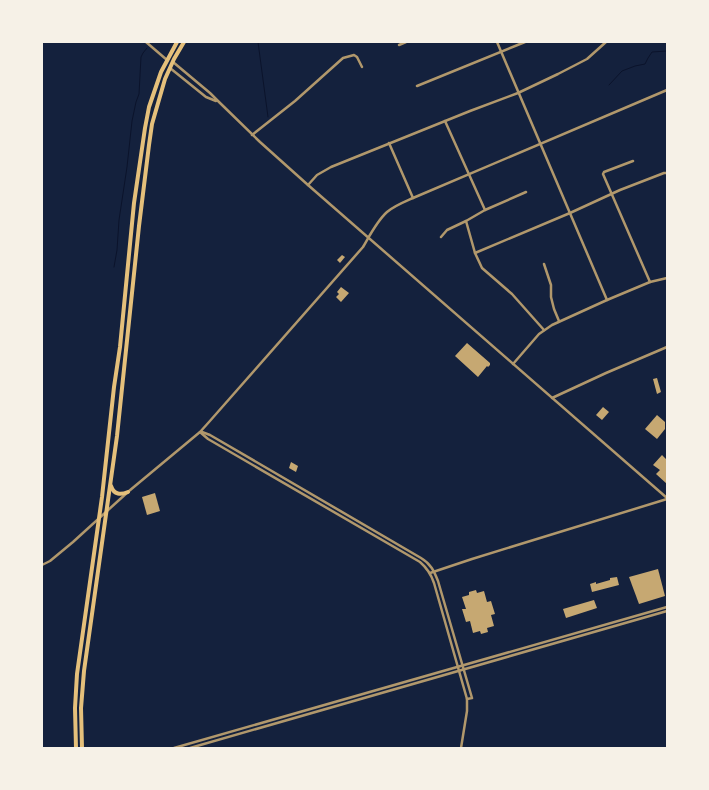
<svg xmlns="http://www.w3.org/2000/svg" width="709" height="790" font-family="Literata,serif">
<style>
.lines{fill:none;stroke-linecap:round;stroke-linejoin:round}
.stream{stroke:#0b132b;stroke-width:1}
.building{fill:#c6a872}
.minor{stroke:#b1986c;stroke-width:2.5}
.trunk{stroke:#e5c07b;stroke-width:4}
</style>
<rect width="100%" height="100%" fill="#14213d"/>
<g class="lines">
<g class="stream">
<polyline points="258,42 268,117"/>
<polyline points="153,43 154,42"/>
<polyline points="609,85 622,71 635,66 645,64 648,58 652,52 667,51"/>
<polyline points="114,267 117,250 119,220 127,167 132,121 136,102 139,94 141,57 143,53 147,48"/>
</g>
</g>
<g class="building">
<polygon points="342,255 345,257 340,263 337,260"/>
<polygon points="341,287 349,293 341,302 336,297 339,294 337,292"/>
<polygon points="467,343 490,363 490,365 488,367 487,366 478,377 455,356"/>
<polygon points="657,378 661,392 657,394 653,379"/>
<polygon points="603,407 609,412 602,420 596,415"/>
<polygon points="657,415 665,422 665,429 657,439 645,429"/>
<polygon points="662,455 667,460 667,484 656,474 660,470 653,465"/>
<polygon points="291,462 298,466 296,472 289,468"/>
<polygon points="155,493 160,511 147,515 142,497"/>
<polygon points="658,569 665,596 639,604 629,577"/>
<polygon points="617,577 619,585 592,592 590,584 596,582 596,584 610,580 610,578"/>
<polygon points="476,590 477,593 484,591 487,602 491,601 495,614 491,615 494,626 487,628 488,632 481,634 480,631 473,633 470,621 466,622 462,609 466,609 462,597 469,595 469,592"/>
<polygon points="594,600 597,608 566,618 563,609"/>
</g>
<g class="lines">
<g class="minor">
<polyline points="146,42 167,60"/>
<polyline points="497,42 607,300"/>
<polyline points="399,45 406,42"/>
<polyline points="173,62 210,93 219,102 260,142 308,185 667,498"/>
<polyline points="170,68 206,97 216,101"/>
<polyline points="417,86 525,42"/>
<polyline points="445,121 485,210"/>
<polyline points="252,135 295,101 343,58 354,55 357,57 362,67"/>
<polyline points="389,143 413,198"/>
<polyline points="633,161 604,172 603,174 650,282"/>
<polyline points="308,185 317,175 331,167 470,111 518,93 558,74 587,59 606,42"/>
<polyline points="466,221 475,253 482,268 512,294 544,330"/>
<polyline points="441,237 447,230 466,221 485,210 526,192"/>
<polyline points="475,253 570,213 620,190 664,173 667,173"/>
<polyline points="544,264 551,285 551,297 554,309 559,321"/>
<polyline points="513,364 539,334 552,325 607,300 650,282 667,278"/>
<polyline points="552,398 606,373 667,347"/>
<path d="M 200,432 L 208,439 L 420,562 C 427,568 431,574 434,583 L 467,699 L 467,711 L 461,748"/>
<path d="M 202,432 L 210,435 L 421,558 C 431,564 434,571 438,581 L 472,698 L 467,699"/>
<path d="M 42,565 L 50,561 L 73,542 L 129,491 L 200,432 L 209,422 L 363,247 C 370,235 377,221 387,212 C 394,206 404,202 413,198 L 667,90"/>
<polyline points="430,573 472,559 667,499"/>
<polyline points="174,748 667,607"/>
<polyline points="190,748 667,611"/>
</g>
<g class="trunk">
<path d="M 111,486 C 114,495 121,495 128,492"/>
<polyline points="76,748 75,708 77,674 102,497 114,387 120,347 134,203 145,128 149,107 161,72 177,42"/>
<polyline points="82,748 81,708 84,671 117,436 139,226 149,145 152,124 165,79 174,59 184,42"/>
</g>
</g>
<rect width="709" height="790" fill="none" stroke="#f6f1e7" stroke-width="86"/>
</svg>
